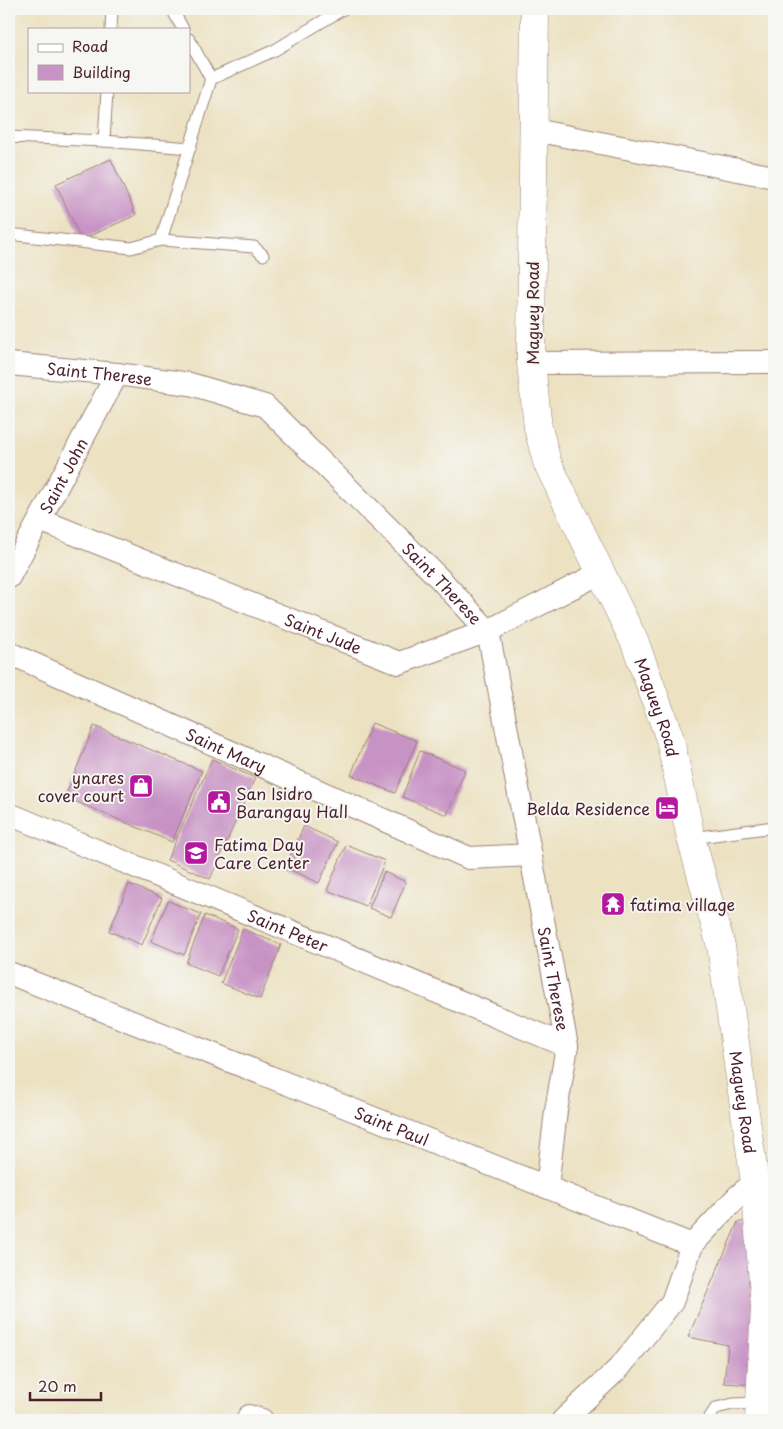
<svg xmlns="http://www.w3.org/2000/svg" width="783" height="1429" font-family="'Playpen Sans',sans-serif">
<style>
.building{fill:#c793c5}
.lines{fill:none;stroke-linecap:round;stroke-linejoin:round}
.lane-casing{stroke:#9b8076;stroke-width:13}
.street-casing{stroke:#9b8076;stroke-width:24}
.secondary-casing{stroke:#9b8076;stroke-width:29}
.lane{stroke:#fff;stroke-width:11}
.street{stroke:#fff;stroke-width:22}
.secondary{stroke:#fff;stroke-width:28}
.labels{text-anchor:middle;dominant-baseline:central;stroke-width:4;stroke-linejoin:round;paint-order:stroke}
.street-label{font-size:16px;fill:#4a1f2b;stroke:#f6f6f2}
.poi-label{font-size:16px;fill:#4a1f2b;stroke:#f6f6f2;text-anchor:start}
</style>
<rect width="100%" height="100%" fill="#f6f6f2"/>
<filter id="ink" filterUnits="userSpaceOnUse"><feTurbulence type="fractalNoise" baseFrequency=".02" numOctaves="2"/><feDisplacementMap in="SourceGraphic" scale="10" xChannelSelector="R" yChannelSelector="G"/><feConvolveMatrix kernelMatrix="1 2 1 2 8 2 1 2 1" color-interpolation-filters="sRGB"/></filter>
<filter id="wash" filterUnits="userSpaceOnUse"><feTurbulence type="fractalNoise" baseFrequency=".0096" numOctaves="4" result="noise"/><feDisplacementMap in="SourceGraphic" scale="20" xChannelSelector="R" yChannelSelector="G"/><feGaussianBlur stdDeviation="1.12" result="paint"/><feColorMatrix in="noise" values="0 0 0 0 0 0 0 0 0 0 0 0 0 0 0 0 0 1.4 0 .05"/><feComposite in="paint" operator="in"/></filter>
<g filter="url(#wash)">
<rect width="100%" height="100%" fill="#ece2c2"/>
<g id="blocks">
<g class="building">
<polygon points="111,159 136,215 81,240 56,184"/>
<polygon points="372,723 417,741 395,793 351,775"/>
<polygon points="94,726 202,771 172,842 65,797"/>
<polygon points="420,751 465,770 447,815 402,797"/>
<polygon points="212,759 255,778 210,879 167,860"/>
<polygon points="304,826 338,842 319,883 285,867"/>
<polygon points="346,845 385,861 366,906 327,890"/>
<polygon points="384,872 406,882 391,917 369,908"/>
<polygon points="129,884 162,898 142,945 109,931"/>
<polygon points="168,901 201,914 184,955 151,941"/>
<polygon points="205,915 238,929 218,976 186,963"/>
<polygon points="243,929 281,945 260,999 221,983"/>
<polygon points="738,1222 757,1222 754,1385 724,1383 728,1345 688,1337"/>
</g>
</g>
</g>
<g filter="url(#ink)">
<use href="#blocks" fill-opacity="0" stroke="#9b8076" stroke-width="1"/>
<g class="lines">
<defs>
<g id="lane">
<polyline points="172,9 183,29"/>
<polyline points="111,29 112,9"/>
<polyline points="211,79 275,50 343,9"/>
<polyline points="9,137 104,141 107,91"/>
<polyline points="104,141 190,148"/>
<polyline points="9,234 131,248 161,240 211,79 189,39"/>
<polyline points="161,240 254,247 263,255"/>
<polyline points="692,838 774,827"/>
<polyline points="708,1420 716,1408 733,1404 759,1403"/>
</g>
<g id="street">
<polyline points="534,130 774,177"/>
<polyline points="531,363 769,362"/>
<path id="s1" d="M 9,364 L 117,374 L 190,384 L 265,406 L 440,579 L 488,631 L 567,1046 L 556,1111 L 547,1187"/>
<path id="s2" d="M 40,520 L 399,663 L 488,631 L 602,572"/>
<path id="s3" d="M 9,577 L 117,374"/>
<path id="s4" d="M 9,653 L 469,858 L 531,855"/>
<path id="s5" d="M 9,814 L 567,1046"/>
<path id="s6" d="M 9,973 L 692,1245 L 738,1196 L 755,1182 L 774,1187"/>
<polyline points="249,1416 262,1420"/>
<polyline points="563,1420 619,1368 672,1302 692,1245"/>
</g>
<g id="secondary">
<path id="s7" d="M 535,9 L 531,340 L 531,363 L 538,428 L 547,462 L 635,643 L 670,739 L 691,838 L 721,946 L 755,1182 L 765,1307 L 759,1420"/>
</g>
</defs>
<use href="#lane" class="lane-casing"/>
<use href="#street" class="street-casing"/>
<use href="#secondary" class="secondary-casing"/>
<use href="#lane" class="lane"/>
<use href="#street" class="street"/>
<use href="#secondary" class="secondary"/>
</g>
</g>
<defs>
<symbol id="shop-square" viewBox="-11 -11 22 22"><rect x="-9" y="-9" width="18" height="18" rx="4" fill="#b5179e" stroke="#f6f6f2"/><path d="M-5-2.5h2.3a2.7 3.5 0 0 1 5.4 0H5L5.5 6h-11ZM-1.5-2.5h3a1.5 2.3 0 0 0-3 0Z" fill="#fff"/></symbol>
<symbol id="civic-square" viewBox="-11 -11 22 22"><rect x="-9" y="-9" width="18" height="18" rx="4" fill="#b5179e" stroke="#f6f6f2"/><path d="M-.6-6.5H3V-4.5H.6V-3L4-1V1h2V6H-6V1h2V-1L-.6-3ZM-1.2 2.5V6h2.4V2.5Z" fill="#fff"/></symbol>
<symbol id="hotel-square" viewBox="-11 -11 22 22"><rect x="-9" y="-9" width="18" height="18" rx="4" fill="#b5179e" stroke="#f6f6f2"/><path d="M-6-4.5h1.5V1H6V5H4.5V3h-9V5H-6ZM-4 0a1.8 1.8 0 1 1 3.6 0ZM.5 0V-2.5h3Q6-2.5 6 0Z" fill="#fff"/></symbol>
<symbol id="school-square" viewBox="-11 -11 22 22"><rect x="-9" y="-9" width="18" height="18" rx="4" fill="#b5179e" stroke="#f6f6f2"/><path d="M0-5L7-2L0 1L-7-2ZM-4 1L0 2.5L4 1V4Q0 6-4 4Z" fill="#fff"/></symbol>
<symbol id="temple-square" viewBox="-11 -11 22 22"><rect x="-9" y="-9" width="18" height="18" rx="4" fill="#b5179e" stroke="#f6f6f2"/><path d="M0-6L5-2H3V0L6.5 2.5H4V6H1.5V3h-3V6H-4V2.5H-6.5L-3 0V-2H-5Z" fill="#fff"/></symbol>
</defs>
<g fill-rule="evenodd">
<use href="#shop-square" x="127" y="772" width="28" height="28"/>
<use href="#civic-square" x="205" y="788" width="28" height="28"/>
<use href="#hotel-square" x="653" y="794" width="28" height="28"/>
<use href="#school-square" x="182" y="839" width="28" height="28"/>
<use href="#temple-square" x="599" y="890" width="28" height="28"/>
</g>
<g class="labels">
<g class="street-label">
<text transform="translate(532 313) rotate(-90)">Maguey Road</text>
<text stroke="none"><textPath href="#s1" startOffset="91">Saint Therese</textPath></text>
<text stroke="none"><textPath href="#s3" startOffset="115">Saint John</textPath></text>
<text stroke="none"><textPath href="#s1" startOffset="511">Saint Therese</textPath></text>
<text stroke="none"><textPath href="#s2" startOffset="305">Saint Jude</textPath></text>
<text stroke="none"><textPath href="#s7" startOffset="724">Maguey Road</textPath></text>
<text stroke="none"><textPath href="#s4" startOffset="238">Saint Mary</textPath></text>
<text stroke="none"><textPath href="#s5" startOffset="302">Saint Peter</textPath></text>
<text stroke="none"><textPath href="#s1" startOffset="931">Saint Therese</textPath></text>
<text stroke="none"><textPath href="#s7" startOffset="1129">Maguey Road</textPath></text>
<text stroke="none"><textPath href="#s6" startOffset="412">Saint Paul</textPath></text>
</g>
<g class="poi-label">
<text x="124" y="777" text-anchor="end">ynares<tspan x="124" dy="18">cover court</tspan></text>
<text x="236" y="793">San Isidro<tspan x="236" dy="18">Barangay Hall</tspan></text>
<text x="650" y="808" text-anchor="end">Belda Residence</text>
<text x="214" y="844">Fatima Day<tspan x="214" dy="18">Care Center</tspan></text>
<text x="630" y="904">fatima village</text>
</g>
</g>
<rect width="783" height="1429" fill="none" stroke="#f6f6f2" stroke-width="30"/>
<rect x="28" y="28" width="162" height="65" fill="#f6f6f2" stroke="#b1a0a2"/>
<rect x="38" y="44" width="25" height="8" fill="#ffffff" stroke="#b1a0a2"/>
<text x="72" y="52" font-size="15" fill="#4a1f2b">Road</text>
<rect x="38" y="65" width="25" height="15" fill="#c793c5" stroke="#b1a0a2"/>
<text x="72" y="78" font-size="15" fill="#4a1f2b">Building</text>
<path d="M30 1392v8h71v-8" fill="none" stroke="#4a1f2b" stroke-width="2.5"/>
<text x="38" y="1392" font-size="15" fill="#4a1f2b" stroke="#f6f6f2" stroke-width="4" paint-order="stroke">20 m</text>
</svg>
